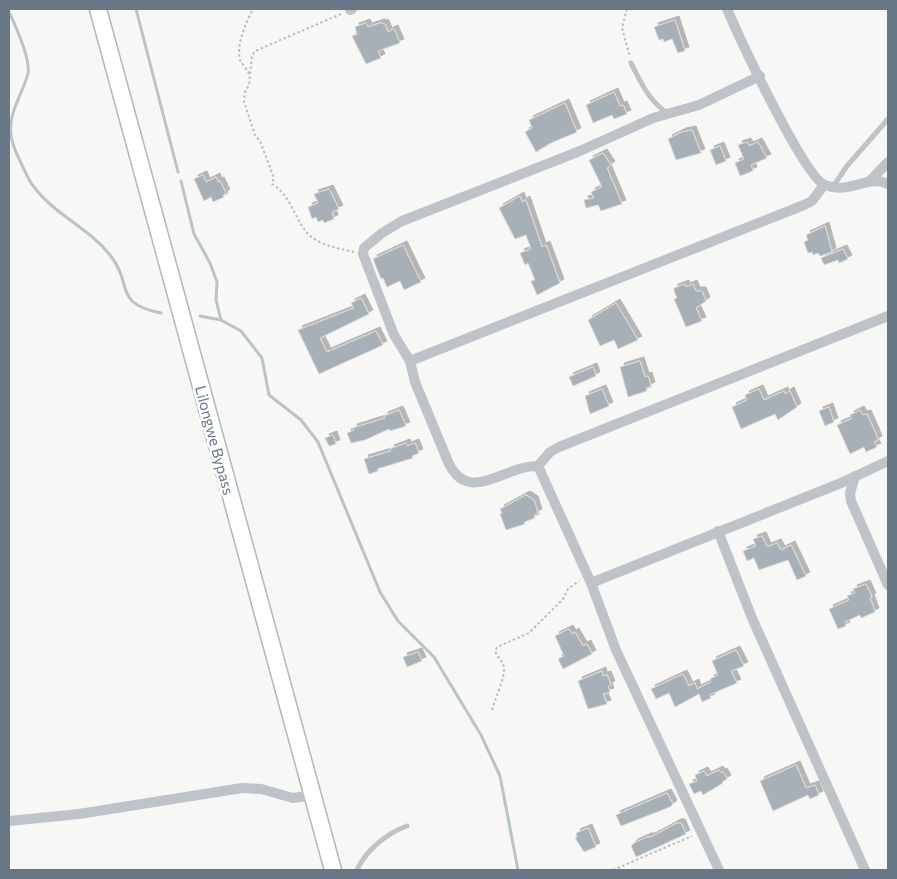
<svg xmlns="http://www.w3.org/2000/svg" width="897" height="879" font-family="Commissioner,sans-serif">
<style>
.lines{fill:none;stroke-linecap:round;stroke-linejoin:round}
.stream{stroke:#b9c4c9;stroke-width:3}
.building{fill:#a7b0b6;stroke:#d9d9d7;filter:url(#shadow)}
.primary-casing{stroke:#b2b7bb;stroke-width:19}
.path{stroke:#b9bcbf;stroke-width:2;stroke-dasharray:2.5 2.5;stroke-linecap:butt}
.service{stroke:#bec3c7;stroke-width:5}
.minor{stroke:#bec3c7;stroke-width:10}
.primary{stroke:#fff;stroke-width:16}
.labels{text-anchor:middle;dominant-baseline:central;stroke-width:5;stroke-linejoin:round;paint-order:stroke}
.street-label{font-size:15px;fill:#677785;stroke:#fff}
</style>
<defs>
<filter id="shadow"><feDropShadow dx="4" dy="-4" stdDeviation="0" flood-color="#0004"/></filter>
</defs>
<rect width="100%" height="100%" fill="#f7f7f5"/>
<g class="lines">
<g class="stream">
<polyline points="136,9 178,172"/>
<path d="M 9,12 C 15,25 31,59 28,73 C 23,94 8,112 11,135 C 12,144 17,155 21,163 C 25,171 28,180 34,187 C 55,215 89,228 110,255 C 134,285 112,303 161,313"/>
<polyline points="181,181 194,234 210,263 217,282 216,300 221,320"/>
<polyline points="200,316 221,320 241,331 262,358 269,395 301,420 318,442 380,592 398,621 434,657 481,735 500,776 518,870"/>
</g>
</g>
<g class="building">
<polygon points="675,20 685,51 678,53 672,39 664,42 663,39 659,40 654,27"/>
<polygon points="366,23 368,27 380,23 385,24 388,32 394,29 400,43 378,51 381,58 366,64 352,36 357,34 355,27"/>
<polygon points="614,92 620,106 623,105 627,114 614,119 612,115 593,123 586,105"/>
<polygon points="565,103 577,132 551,143 536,152 525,132 532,128 529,120"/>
<polygon points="692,130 701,153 676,160 668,139 682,132"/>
<polygon points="747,142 749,146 758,142 767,158 751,165 753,171 740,176 735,163 744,159 738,145"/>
<polygon points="720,146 726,161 716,165 710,150"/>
<polygon points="603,153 611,165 607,168 622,204 601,211 598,205 586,208 584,200 594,198 591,192 602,187 589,160"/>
<polygon points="203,175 206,182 216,177 218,182 220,181 226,193 223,195 224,197 213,202 211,197 204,201 194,179"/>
<polygon points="329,189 339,209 332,212 334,219 324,223 323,220 318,222 316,217 312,219 308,207 318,203 314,194"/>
<polygon points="520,196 522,202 526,200 542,247 546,245 560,283 537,295 531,281 535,280 528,263 525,265 520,253 531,249 526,235 515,239 499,208"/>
<polygon points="825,226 832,252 820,256 818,253 813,255 812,252 808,253 804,242 808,240 806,235"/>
<polygon points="403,245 421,282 404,290 400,281 387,287 383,278 381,279 373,259"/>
<polygon points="843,249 848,259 839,263 838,260 824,265 821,258"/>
<polygon points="685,284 686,287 693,284 696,291 702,291 706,301 696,308 702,321 686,327 674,299 677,298 674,291 674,288"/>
<polygon points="361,298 369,314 320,338 327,352 376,331 383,345 319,374 298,330 354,308 351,303"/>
<polygon points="616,303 638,340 618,349 614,340 600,346 588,320"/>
<polygon points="640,361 645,377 648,376 651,386 646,388 647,391 628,397 620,367"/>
<polygon points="593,367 596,376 573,386 569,377"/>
<polygon points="602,389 609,406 590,414 585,396"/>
<polygon points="759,389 764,400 784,391 785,394 790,391 797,407 778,420 775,414 741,429 732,407 747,400 745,395"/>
<polygon points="829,407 834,422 825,426 819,411"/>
<polygon points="399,410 406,426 390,431 389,429 365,440 351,443 347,433 354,430 353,428 385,418 384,416"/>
<polygon points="860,410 863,415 867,414 875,432 878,440 874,442 877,447 866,452 864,447 850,454 837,425 851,419 850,415"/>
<polygon points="333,435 336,444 329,446 325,438"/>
<polygon points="406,443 407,446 415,443 419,453 412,456 413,458 377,469 378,471 369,474 364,459 391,451 390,449"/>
<polygon points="526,495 534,500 538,513 534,515 535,518 524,522 525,524 506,530 500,514 502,513 500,509"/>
<polygon points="762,536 767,547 777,543 781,550 791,545 806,576 797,580 788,560 759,570 754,558 747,561 743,551 756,546 753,539"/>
<polygon points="866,584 872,597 870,598 875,612 861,618 860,615 845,622 846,626 838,629 829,609 849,600 847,596 855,593 853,589"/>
<polygon points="569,629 572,634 575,632 583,646 587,644 592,654 563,669 558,659 564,656 555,636"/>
<polygon points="736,650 744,666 731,671 737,683 709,695 711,698 702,702 699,694 675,707 669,693 656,699 651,689 683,674 689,686 695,683 697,689 711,682 710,679 718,675 712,661"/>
<polygon points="418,652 422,661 407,667 403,657"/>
<polygon points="602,671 603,676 607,675 611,685 608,686 610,692 603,694 607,704 588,709 578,681"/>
<polygon points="796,765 806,788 815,785 819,795 810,799 808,795 773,811 760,781"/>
<polygon points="719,770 721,773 723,772 727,779 722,782 723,783 703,795 701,791 694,794 689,784 697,781 695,775 704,771 707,776"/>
<polygon points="667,793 673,804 670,807 621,826 616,815"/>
<polygon points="677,823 681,823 686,834 636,857 631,846 634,843 647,837 651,837"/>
<polygon points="588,828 596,847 584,852 575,838 577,837 576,833"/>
</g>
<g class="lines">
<defs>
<polyline id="primary" points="98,9 333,870"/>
</defs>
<use href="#primary" class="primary-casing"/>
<g class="path">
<polyline points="627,9 622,28 630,57"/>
<path d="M 341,14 L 255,51 L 252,56 L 249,85 L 245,92 L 244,102 L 255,135 L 260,141 L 274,178 L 272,184 C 291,195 294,219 309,235 C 320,245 340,249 354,252"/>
<path d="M 249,74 C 247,69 242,64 240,60 C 236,44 246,23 253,9"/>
<path d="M 492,710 C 495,699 505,678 504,668 C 503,661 498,658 495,651 L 497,647 L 529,633 L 563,599 L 568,589 L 579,581"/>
<polyline points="613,870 692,836"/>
</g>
<g class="service">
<path d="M 631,63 C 641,82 648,100 667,113"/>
<polyline points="832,188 847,166 888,119"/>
<path d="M 357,870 C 366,850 387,833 407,826"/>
</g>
<g class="minor">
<path d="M 727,9 C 739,37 804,177 825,185 C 849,195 868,174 888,184"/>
<polyline points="350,10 352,9"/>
<polyline points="870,181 888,162"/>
<polyline points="410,361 804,205 812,201 824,185"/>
<path d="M 538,466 C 505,465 470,505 449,464 L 415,382 L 410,361 L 394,335 L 363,254 L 364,248 L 382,233 L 402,221 L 580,151 L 653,118 L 699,105 L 760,76"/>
<polyline points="538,466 591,583 616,650 719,870"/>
<polyline points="538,466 550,452 559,447 888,316"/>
<polyline points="855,476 850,493 851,501 888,585"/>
<polyline points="718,531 752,618 865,870"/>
<polyline points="591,583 841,483 888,461"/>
<polyline points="9,821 79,814 242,788 261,789 293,798 313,795"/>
</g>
<use href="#primary" class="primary"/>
</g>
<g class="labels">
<g class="street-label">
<text transform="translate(215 440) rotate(75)">Lilongwe Bypass</text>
</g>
</g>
<rect width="897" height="879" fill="none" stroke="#677785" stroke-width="20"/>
</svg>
